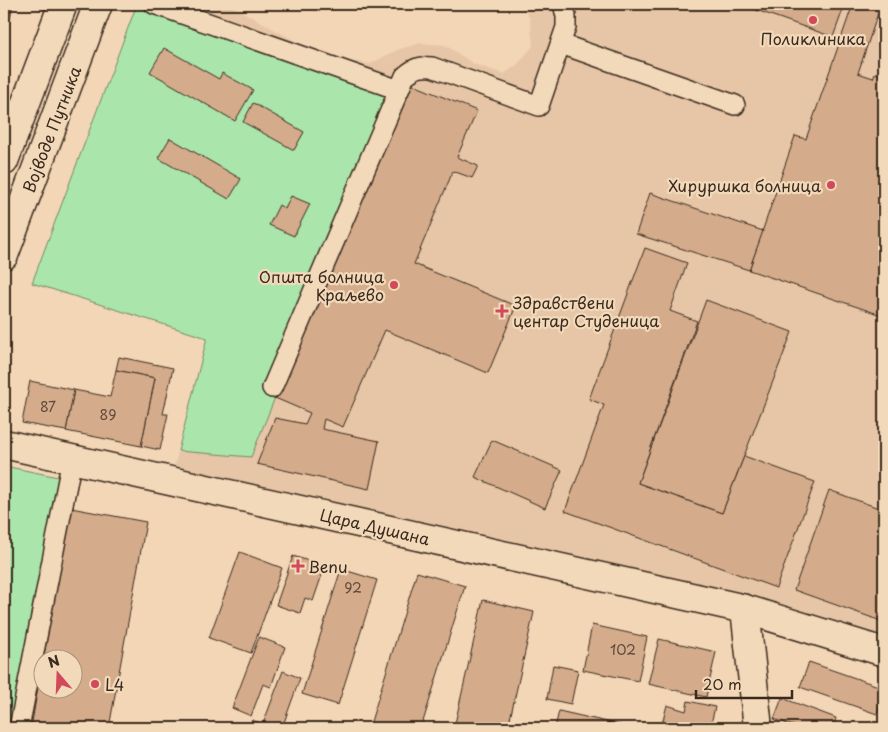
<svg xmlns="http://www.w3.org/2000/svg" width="888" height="732" font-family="'Playpen Sans',sans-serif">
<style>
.built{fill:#e6c6a6}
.green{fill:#aae6ac;stroke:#728865}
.building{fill:#d4ac8c;stroke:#3b2a1e}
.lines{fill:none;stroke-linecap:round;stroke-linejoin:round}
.service-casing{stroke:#3b2a1e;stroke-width:22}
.minor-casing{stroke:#3b2a1e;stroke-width:31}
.secondary-casing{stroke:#3b2a1e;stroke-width:31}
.service{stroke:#f2d9ba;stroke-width:19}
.minor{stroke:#f2d9ba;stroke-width:28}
.secondary{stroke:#f2d9ba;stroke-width:28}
.poi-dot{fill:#d1495b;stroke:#f2d9ba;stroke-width:2}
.labels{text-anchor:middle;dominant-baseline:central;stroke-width:4.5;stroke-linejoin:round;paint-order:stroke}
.number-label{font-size:14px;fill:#614a3a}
.poi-label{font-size:16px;fill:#3b2a1e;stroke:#f2d9ba;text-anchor:start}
.street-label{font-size:16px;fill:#3b2a1e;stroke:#f2d9ba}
</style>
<rect width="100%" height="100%" fill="#f3d6b6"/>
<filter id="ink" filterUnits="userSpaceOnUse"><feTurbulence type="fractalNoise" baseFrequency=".02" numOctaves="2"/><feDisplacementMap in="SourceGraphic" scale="10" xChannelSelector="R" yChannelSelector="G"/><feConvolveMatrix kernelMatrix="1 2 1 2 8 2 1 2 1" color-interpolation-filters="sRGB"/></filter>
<g filter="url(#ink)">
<polygon class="built" points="137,4 228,4 324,57 370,64 397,50 420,43 445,45 474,64 504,74 518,64 533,46 530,19 521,4 884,4 884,652 171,480 207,338 32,283"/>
<g class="green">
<polygon points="137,4 154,4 399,90 251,457 178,451 207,338 32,283"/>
<polygon points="4,466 63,478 10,728 4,728"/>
</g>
<g class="building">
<polygon points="4,4 13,4 4,46"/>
<polygon points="739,4 845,4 833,37"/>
<polygon points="853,4 881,4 858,73 873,78 875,73 884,76 884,316 749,270 795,136 806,139"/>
<polygon points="164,48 219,79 222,73 253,90 235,121 150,72"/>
<polygon points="409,83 477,111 457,157 478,166 472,178 453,171 414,264 516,306 488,373 385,330 343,427 324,419 322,429 379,441 369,489 257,464 275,418 305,424 310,413 275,398"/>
<polygon points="253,103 304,132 294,150 243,122"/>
<polygon points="170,138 241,179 229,199 158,158"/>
<polygon points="650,193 763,231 749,270 636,234"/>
<polygon points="291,196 310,204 294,236 269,225 279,205 285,209"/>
<polygon points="645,248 687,263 670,311 697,321 638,483 722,513 744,456 815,482 776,588 565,511 604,405 589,399"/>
<polygon points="706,300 792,332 722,513 638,483"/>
<polygon points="119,357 173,368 163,414 168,414 160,450 141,446 155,378 116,370"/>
<polygon points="116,370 155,378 141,446 66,431 74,390 110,397"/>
<polygon points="30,381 74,390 66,431 22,423"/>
<polygon points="492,440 562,470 545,508 475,477"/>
<polygon points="829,490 884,510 884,622 794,590"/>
<polygon points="71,508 146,522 109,728 31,728 42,663 42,690 72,690 72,660 43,660"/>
<polygon points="240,552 282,568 251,653 209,638"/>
<polygon points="293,556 325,566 313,601 305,598 300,613 276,605"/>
<polygon points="341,569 377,580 338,705 302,694"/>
<polygon points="417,572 465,586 421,728 369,728"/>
<polygon points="483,600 534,612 508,728 454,728"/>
<polygon points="592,625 647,637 638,681 583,670"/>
<polygon points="259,637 285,647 271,687 263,684 251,716 232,708"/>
<polygon points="659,639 716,652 706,697 648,684"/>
<polygon points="809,662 884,688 884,693 877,714 800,687"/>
<polygon points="553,665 578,670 571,704 547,699"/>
<polygon points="283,671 300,678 282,728 249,728 252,720 263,724"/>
<polygon points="782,698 836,718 833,728 799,728 774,719"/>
<polygon points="688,701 715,707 710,728 661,728 667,705 686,711"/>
<polygon points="559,711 629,727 629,728 555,728"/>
</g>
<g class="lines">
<defs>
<g id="service">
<polyline points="154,4 399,90"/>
<polyline points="561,44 735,105"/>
<path d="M 272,388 L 405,76 C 414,68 419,66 432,67 L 539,106 L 566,27 L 566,16 L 563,4"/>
<polyline points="19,728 72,459"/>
</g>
<g id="minor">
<polyline points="4,444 745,609 884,652"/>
<polyline points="745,609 758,728"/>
</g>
<g id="secondary">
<polyline points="4,161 63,4"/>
<polyline points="4,255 98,4"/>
</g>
</defs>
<use href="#service" class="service-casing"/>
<use href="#minor" class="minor-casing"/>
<use href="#secondary" class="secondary-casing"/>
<use href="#service" class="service"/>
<use href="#minor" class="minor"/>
<use href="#secondary" class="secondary"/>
</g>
</g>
<g class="poi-dot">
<circle cx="813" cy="20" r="5"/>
<circle cx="831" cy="185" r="5"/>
<circle cx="394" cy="285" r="5"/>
<path d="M499.5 303.5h5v5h5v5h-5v5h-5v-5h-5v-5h5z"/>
<path d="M295.5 558.5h5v5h5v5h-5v5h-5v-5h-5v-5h5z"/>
<circle cx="95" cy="684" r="5"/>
</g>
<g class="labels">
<g class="number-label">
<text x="48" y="406">87</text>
<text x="108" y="414">89</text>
<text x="353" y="587">92</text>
<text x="623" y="649">102</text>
</g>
<g class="poi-label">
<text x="813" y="38" text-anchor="middle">Поликлиника</text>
<text x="821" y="185" text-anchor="end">Хируршка болница</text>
<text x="384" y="276" text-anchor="end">Општа болница<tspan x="384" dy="18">Краљево</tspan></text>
<text x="513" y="302">Здравствени<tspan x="513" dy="18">центар Студеница</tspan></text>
<text x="308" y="566">Benu</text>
<text x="105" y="684">L4</text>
</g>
<g class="street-label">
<text transform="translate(51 129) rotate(-69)">Војводе Путника</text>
<text transform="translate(375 526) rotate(13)">Цара Душана</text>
</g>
</g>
<rect width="888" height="732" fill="none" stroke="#f2d9ba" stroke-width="20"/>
<rect x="10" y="10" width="868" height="712" fill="none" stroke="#3b2a1e" stroke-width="2" filter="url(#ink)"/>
<g transform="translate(58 674) rotate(341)"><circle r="24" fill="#f2d9ba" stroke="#a9937c"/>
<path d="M0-4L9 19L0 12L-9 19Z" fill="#d1495b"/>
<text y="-8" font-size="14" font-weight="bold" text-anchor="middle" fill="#3b2a1e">N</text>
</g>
<path d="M696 690v8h96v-8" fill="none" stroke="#3b2a1e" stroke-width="2.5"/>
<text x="703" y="690" font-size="15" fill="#3b2a1e" stroke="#f2d9ba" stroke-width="4" paint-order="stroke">20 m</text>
</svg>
